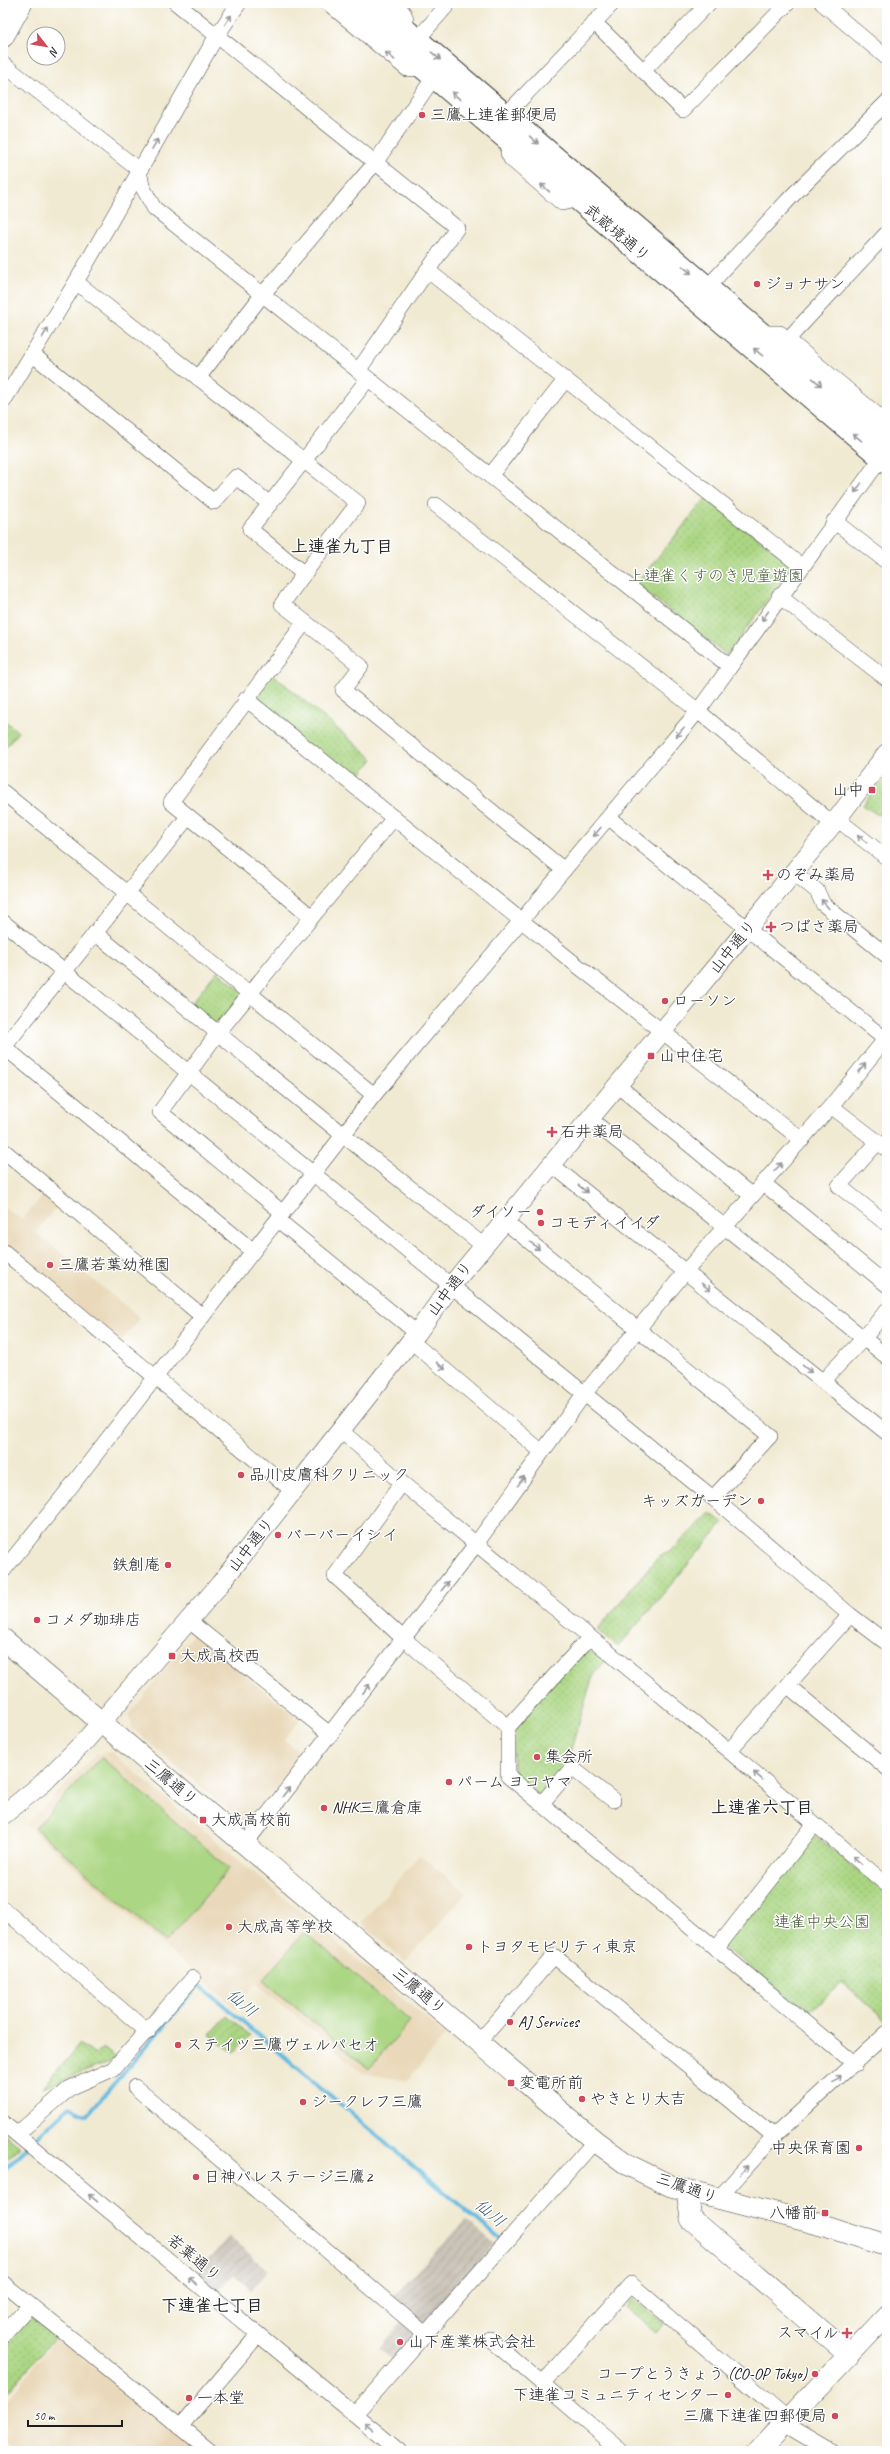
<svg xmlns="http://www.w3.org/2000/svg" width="890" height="2454" font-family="Caveat,'Klee One',sans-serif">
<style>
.built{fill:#e9d9ba}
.industrial{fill:url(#industrial-furrows)}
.grass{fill:#abd683;stroke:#647950}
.park{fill:url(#park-dots);stroke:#647950}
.garden{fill:url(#garden-furrows);stroke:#647950}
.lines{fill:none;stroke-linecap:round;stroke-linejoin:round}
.stream{stroke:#64bbe1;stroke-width:4}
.minor-casing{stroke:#3c3b37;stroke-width:16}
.tertiary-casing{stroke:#3c3b37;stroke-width:20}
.secondary-casing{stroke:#3c3b37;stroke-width:22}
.primary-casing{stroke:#3c3b37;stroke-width:24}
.minor{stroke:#fff;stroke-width:15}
.tertiary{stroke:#fff;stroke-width:19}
.secondary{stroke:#fff;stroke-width:21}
.primary{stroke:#fff;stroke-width:22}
.oneway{stroke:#999}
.poi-dot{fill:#d1495b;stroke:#fff;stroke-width:1.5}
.labels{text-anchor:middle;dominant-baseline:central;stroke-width:3;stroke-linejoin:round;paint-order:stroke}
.poi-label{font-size:16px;fill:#1c1c1c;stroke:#fff;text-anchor:start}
.street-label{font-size:16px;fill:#1c1c1c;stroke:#fff}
.park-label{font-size:16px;fill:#4e5d40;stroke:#fff}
.neighbourhood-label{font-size:17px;font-weight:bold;fill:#1c1c1c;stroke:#fff}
.water-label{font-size:17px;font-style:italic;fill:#395c6b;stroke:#fff}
</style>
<defs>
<pattern id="industrial-furrows" width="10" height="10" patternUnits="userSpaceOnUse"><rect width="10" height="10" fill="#c9c3b8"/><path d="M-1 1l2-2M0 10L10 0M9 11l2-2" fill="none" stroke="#aca79e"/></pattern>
<pattern id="park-dots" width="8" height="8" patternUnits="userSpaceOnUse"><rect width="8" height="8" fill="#abd683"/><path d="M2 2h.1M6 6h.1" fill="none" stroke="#93b771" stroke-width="1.8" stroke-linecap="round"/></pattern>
<pattern id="garden-furrows" width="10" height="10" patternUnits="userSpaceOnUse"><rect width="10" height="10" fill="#abd683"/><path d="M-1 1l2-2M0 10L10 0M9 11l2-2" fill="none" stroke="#93b771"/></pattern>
</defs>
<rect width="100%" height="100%" fill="#fff"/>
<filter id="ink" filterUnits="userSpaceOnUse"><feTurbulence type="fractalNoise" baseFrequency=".025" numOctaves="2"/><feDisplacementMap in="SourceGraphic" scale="8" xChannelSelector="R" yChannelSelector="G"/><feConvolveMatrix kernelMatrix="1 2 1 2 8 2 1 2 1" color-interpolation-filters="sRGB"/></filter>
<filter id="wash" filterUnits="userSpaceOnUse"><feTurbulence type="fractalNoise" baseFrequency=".012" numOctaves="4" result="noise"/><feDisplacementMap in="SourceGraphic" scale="16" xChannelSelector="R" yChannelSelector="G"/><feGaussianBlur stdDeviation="0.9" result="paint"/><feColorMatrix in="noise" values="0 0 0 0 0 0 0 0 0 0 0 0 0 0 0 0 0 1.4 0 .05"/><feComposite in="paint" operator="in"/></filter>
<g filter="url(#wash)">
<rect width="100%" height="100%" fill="#f1ead3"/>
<g class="built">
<polygon points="46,1193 60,1204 35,1232 140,1318 120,1343 3,1247 3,1206 21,1220"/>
<polygon points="193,1634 300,1720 284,1740 306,1757 250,1828 132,1728 129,1715"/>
<polygon points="111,1752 446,2035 407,2081 363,2073 256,1983 235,2008 26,1825 96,1754"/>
<polygon points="419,1855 466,1892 406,1962 361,1923"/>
<polygon points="58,2337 198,2451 14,2451 3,2442 3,2405"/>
</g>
<g class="industrial">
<polygon points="466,2219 495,2244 398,2362 379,2349 408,2313 392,2297"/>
<polygon points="229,2236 268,2270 251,2290 233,2274 216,2293 195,2274"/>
</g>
<g class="grass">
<polygon points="101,1757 229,1869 166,1942 35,1828"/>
<polygon points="304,1932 410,2021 369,2069 263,1980"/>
</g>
<g class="park">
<polygon points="706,498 793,565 727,655 636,584"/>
<polygon points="269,671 373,759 353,784 246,699"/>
<polygon points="3,719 18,732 3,750"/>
<polygon points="887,772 887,803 878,815 863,805"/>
<polygon points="217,971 244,993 216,1026 190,1005"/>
<polygon points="710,1513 723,1523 618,1647 597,1630 655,1560 675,1547"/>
<polygon points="589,1642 608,1658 593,1675 566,1766 541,1797 514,1774 511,1731"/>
<polygon points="813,1834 887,1894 887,2021 842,1982 809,2013 723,1946"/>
<polygon points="79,2044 94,2055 102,2047 117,2059 43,2088"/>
<polygon points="3,2133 20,2147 3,2163"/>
<polygon points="633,2298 664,2322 656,2332 625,2307"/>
<polygon points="30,2315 56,2337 7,2392 3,2389 3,2346"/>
</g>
<polygon class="garden" points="227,2016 250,2035 234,2053 210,2035"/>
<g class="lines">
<polyline class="stream" points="3,2171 69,2107 87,2115 198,1986 202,1987 501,2240"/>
</g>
</g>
<g filter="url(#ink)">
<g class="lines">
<defs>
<g id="minor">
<polyline points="176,3 457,228 358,371"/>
<polyline points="328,3 407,69 424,68"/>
<path d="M 394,3 C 404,12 408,16 405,29"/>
<polyline points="822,3 887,58"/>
<polyline points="594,22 683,110 788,3"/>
<polyline points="417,40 449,3"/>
<polyline points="3,64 139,170 142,186 154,208 729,666"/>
<polyline points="643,71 709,3"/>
<polyline points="499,122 613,3"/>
<polyline points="512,143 508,153 511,159 562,203 578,199"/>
<polyline points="427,270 801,566"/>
<polyline points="76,282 358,503 304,574"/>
<polyline points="701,294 791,197 887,102"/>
<polyline points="761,333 780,333 887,423"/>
<polyline points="788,339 887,233"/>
<polyline points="32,354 214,502 236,477 270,504"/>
<polyline points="198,378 263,294 375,163 434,77"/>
<polyline points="368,379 250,529 304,574 282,604 361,666 343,690 564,870"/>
<polyline points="3,402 76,282 216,37 239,3"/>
<polyline points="490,476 566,379"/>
<polyline points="436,505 698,711 833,824"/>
<polyline points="834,521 887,562"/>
<polyline points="779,596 887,679"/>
<polyline points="305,622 171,802 312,917 394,818"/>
<polyline points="246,699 574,963 802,1140"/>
<polyline points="3,792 374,1095"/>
<polyline points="609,818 885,1039"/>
<polyline points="837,819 887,858"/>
<polyline points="793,872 817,891 823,904 887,956"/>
<polyline points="3,922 713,1498 850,1615 887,1643"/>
<polyline points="95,933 343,1135 484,1246"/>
<polyline points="3,1046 253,1251"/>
<polyline points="4,1047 188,817"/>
<polyline points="617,1085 752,1196"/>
<polyline points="831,1106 887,1149"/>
<polyline points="590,1119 887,1357"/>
<polyline points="878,1142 839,1186 887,1224"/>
<polyline points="3,1150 202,1316"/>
<polyline points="552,1165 887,1433"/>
<polyline points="763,1183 887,1285"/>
<polyline points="283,1213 160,1112 217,1034 312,917"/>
<polyline points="278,1220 417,1333"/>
<polyline points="504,1221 770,1436 713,1498"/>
<polyline points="3,1251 293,1491"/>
<polyline points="411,1341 542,1452"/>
<polyline points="823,1381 864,1338 887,1310"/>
<polyline points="340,1430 402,1483 729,1751 887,1885"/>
<polyline points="402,1483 335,1576 404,1639 508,1727"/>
<polyline points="3,1571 65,1494 374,1095 698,711 882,457"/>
<polyline points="188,1620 331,1735"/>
<polyline points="590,1637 508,1727 508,1776 855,2064"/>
<polyline points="787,1685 887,1768"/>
<polyline points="729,1751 850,1615"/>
<polyline points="541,1804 572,1768 613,1800"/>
<polyline points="245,1844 476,1544 584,1394 686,1271 831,1106 887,1037"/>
<polyline points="3,1909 148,2032"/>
<polyline points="716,1949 814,1825"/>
<polyline points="479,2042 554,1956 774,2136"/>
<polyline points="135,2087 424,2333"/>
<polyline points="3,2123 399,2451"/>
<polyline points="17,2134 70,2088 113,2069 193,1978"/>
<polyline points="718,2199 774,2136 887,2033"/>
<polyline points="3,2283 210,2451"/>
<polyline points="3,2335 30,2305"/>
<polyline points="490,2339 621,2451"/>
<polyline points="542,2384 631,2284 789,2419"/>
<polyline points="355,2414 595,2141"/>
<polyline points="784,2424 830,2451"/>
<polyline points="180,2427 258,2335"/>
</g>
<polyline id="tertiary" points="3,1815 43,1783 85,1741 220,1584 417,1333 450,1287 748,928 837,819 887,753"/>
<g id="secondary">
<polyline points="3,37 22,3"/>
<polyline points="3,1639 595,2141 628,2165 671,2186 822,2225 887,2246"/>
<polyline points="687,2191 691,2219 849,2355"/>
<polyline points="758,2451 887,2315"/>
</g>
<g id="primary">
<polyline points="347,3 887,462"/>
<polyline points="374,3 887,441"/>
</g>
</defs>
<use href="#minor" class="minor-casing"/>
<use href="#tertiary" class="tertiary-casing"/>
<use href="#secondary" class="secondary-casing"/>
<use href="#primary" class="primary-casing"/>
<use href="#minor" class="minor"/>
<use href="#tertiary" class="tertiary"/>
<use href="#secondary" class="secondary"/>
<use href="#primary" class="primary"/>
</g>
<defs><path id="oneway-shaft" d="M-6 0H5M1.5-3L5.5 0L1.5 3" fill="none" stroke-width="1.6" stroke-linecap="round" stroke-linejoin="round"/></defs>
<g class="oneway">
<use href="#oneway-shaft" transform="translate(228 20) rotate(-56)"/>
<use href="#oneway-shaft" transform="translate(390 56) rotate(-140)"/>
<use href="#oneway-shaft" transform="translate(436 56) rotate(41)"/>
<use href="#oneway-shaft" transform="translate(456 96) rotate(-139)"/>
<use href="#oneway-shaft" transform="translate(534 140) rotate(41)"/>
<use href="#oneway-shaft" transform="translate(155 144) rotate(-60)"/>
<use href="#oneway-shaft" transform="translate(545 188) rotate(-139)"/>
<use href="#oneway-shaft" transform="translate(687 270) rotate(40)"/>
<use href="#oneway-shaft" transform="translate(45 333) rotate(-59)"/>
<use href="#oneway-shaft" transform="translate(758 352) rotate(-140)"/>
<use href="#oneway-shaft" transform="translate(817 382) rotate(40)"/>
<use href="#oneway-shaft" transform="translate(857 437) rotate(-140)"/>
<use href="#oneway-shaft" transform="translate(858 488) rotate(125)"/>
<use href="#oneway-shaft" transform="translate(765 616) rotate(126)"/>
<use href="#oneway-shaft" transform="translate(680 732) rotate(130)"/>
<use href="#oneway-shaft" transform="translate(597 832) rotate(131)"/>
<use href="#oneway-shaft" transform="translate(862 839) rotate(-142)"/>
<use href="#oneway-shaft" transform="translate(825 904) rotate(-130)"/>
<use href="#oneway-shaft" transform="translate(862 1068) rotate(-51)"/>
<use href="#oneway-shaft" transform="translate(778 1167) rotate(-48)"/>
<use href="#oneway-shaft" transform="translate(583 1189) rotate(39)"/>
<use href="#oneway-shaft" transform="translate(535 1246) rotate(39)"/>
<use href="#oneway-shaft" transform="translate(706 1287) rotate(39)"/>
<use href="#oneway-shaft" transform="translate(441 1366) rotate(40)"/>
<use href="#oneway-shaft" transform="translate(807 1369) rotate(39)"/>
<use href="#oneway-shaft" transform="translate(521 1481) rotate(-54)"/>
<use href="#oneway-shaft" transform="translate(445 1586) rotate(-53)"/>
<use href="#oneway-shaft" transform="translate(366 1689) rotate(-53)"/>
<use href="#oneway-shaft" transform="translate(758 1776) rotate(-139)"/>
<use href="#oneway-shaft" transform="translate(286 1792) rotate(-52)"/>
<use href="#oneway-shaft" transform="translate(857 1860) rotate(-141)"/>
<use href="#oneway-shaft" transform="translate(837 2079) rotate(-42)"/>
<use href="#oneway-shaft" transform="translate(744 2170) rotate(-49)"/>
<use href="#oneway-shaft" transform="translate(93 2198) rotate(-140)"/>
<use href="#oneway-shaft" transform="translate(193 2281) rotate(-140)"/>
<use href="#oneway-shaft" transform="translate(369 2426) rotate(-140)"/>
</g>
</g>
<g class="poi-dot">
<circle cx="422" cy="115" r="4"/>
<circle cx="757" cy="284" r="4"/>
<rect x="868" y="786" width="8" height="8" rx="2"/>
<path d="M766 869h4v4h4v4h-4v4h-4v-4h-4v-4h4z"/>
<path d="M769 921h4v4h4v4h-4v4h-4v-4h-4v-4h4z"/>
<circle cx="665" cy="1001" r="4"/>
<rect x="647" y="1052" width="8" height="8" rx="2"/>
<path d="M550 1126h4v4h4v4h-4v4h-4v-4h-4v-4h4z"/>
<circle cx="540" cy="1212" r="4"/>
<circle cx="541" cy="1223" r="4"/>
<circle cx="50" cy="1265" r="4"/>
<circle cx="241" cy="1475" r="4"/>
<circle cx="761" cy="1501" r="4"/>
<circle cx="278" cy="1535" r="4"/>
<circle cx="168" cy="1565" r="4"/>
<circle cx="37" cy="1620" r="4"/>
<rect x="168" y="1652" width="8" height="8" rx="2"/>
<circle cx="537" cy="1757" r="4"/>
<circle cx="449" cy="1782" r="4"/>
<circle cx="324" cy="1808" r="4"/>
<rect x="199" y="1816" width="8" height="8" rx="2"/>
<circle cx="229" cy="1927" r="4"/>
<circle cx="469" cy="1947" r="4"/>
<circle cx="510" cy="2022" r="4"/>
<circle cx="178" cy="2045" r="4"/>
<rect x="507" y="2079" width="8" height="8" rx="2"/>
<circle cx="582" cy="2099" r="4"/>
<circle cx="303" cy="2102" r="4"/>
<circle cx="859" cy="2148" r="4"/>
<circle cx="196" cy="2177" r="4"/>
<rect x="821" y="2209" width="8" height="8" rx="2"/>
<path d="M845 2327h4v4h4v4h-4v4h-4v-4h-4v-4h4z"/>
<circle cx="400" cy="2342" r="4"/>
<circle cx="815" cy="2374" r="4"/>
<circle cx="728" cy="2395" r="4"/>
<circle cx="189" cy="2398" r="4"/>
<circle cx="835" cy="2416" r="4"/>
</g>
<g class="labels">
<g class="poi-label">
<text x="430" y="115">三鷹上連雀郵便局</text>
<text x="765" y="284">ジョナサン</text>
<text x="864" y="790" text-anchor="end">山中</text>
<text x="776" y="875">のぞみ薬局</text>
<text x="779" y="927">つばさ薬局</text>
<text x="673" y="1001">ローソン</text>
<text x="659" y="1056">山中住宅</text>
<text x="560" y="1132">石井薬局</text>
<text x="532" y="1212" text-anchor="end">ダイソー</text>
<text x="549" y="1223">コモディイイダ</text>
<text x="58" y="1265">三鷹若葉幼稚園</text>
<text x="249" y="1475">品川皮膚科クリニック</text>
<text x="753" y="1501" text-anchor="end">キッズガーデン</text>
<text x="286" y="1535">バーバーイシイ</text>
<text x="160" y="1565" text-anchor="end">鉄創庵</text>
<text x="45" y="1620">コメダ珈琲店</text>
<text x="180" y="1656">大成高校西</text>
<text x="545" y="1757">集会所</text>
<text x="457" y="1782">パーム ヨコヤマ</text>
<text x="332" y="1808">NHK三鷹倉庫</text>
<text x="211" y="1820">大成高校前</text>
<text x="237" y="1927">大成高等学校</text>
<text x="477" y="1947">トヨタモビリティ東京</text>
<text x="518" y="2022">AJ Services</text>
<text x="186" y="2045">ステイツ三鷹ヴェルパセオ</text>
<text x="519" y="2083">変電所前</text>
<text x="590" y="2099">やきとり大吉</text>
<text x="311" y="2102">ジークレフ三鷹</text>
<text x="851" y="2148" text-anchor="end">中央保育園</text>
<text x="204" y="2177">日神パレステージ三鷹2</text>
<text x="817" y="2213" text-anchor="end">八幡前</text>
<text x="839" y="2333" text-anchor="end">スマイル</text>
<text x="408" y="2342">山下産業株式会社</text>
<text x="807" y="2374" text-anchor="end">コープとうきょう (CO-OP Tokyo)</text>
<text x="720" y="2395" text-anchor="end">下連雀コミュニティセンター</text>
<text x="197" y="2398">一本堂</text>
<text x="827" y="2416" text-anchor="end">三鷹下連雀四郵便局</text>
</g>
<g class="street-label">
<text transform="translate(617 233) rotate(40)">武蔵境通り</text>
<text transform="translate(733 947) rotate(-51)">山中通り</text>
<text transform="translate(450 1289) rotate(-53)">山中通り</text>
<text transform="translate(251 1545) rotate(-52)">山中通り</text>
<text transform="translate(171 1782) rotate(40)">三鷹通り</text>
<text transform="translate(419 1991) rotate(40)">三鷹通り</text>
<text transform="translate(687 2188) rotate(19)">三鷹通り</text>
<text transform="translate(194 2258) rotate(40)">若葉通り</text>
</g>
<g class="park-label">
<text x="716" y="576">上連雀くすのき児童遊園</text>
<text x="822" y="1922">連雀中央公園</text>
</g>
<g class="neighbourhood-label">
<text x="342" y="546">上連雀九丁目</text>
<text x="762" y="1807">上連雀六丁目</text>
<text x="212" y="2305">下連雀七丁目</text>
</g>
<g class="water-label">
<text transform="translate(242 2003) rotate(40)">仙川</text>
<text transform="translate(490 2213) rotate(40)">仙川</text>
</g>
</g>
<rect width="890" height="2454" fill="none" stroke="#fff" stroke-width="16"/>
<g transform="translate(46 46) rotate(121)"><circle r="19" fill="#ffffff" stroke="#a4a4a4"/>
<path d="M0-3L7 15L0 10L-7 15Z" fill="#d1495b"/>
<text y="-6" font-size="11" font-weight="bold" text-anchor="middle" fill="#1c1c1c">N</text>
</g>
<path d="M28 2420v6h94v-6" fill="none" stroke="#1c1c1c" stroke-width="2"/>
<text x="34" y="2420" font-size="12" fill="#1c1c1c" stroke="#ffffff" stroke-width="3" paint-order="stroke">50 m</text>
</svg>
